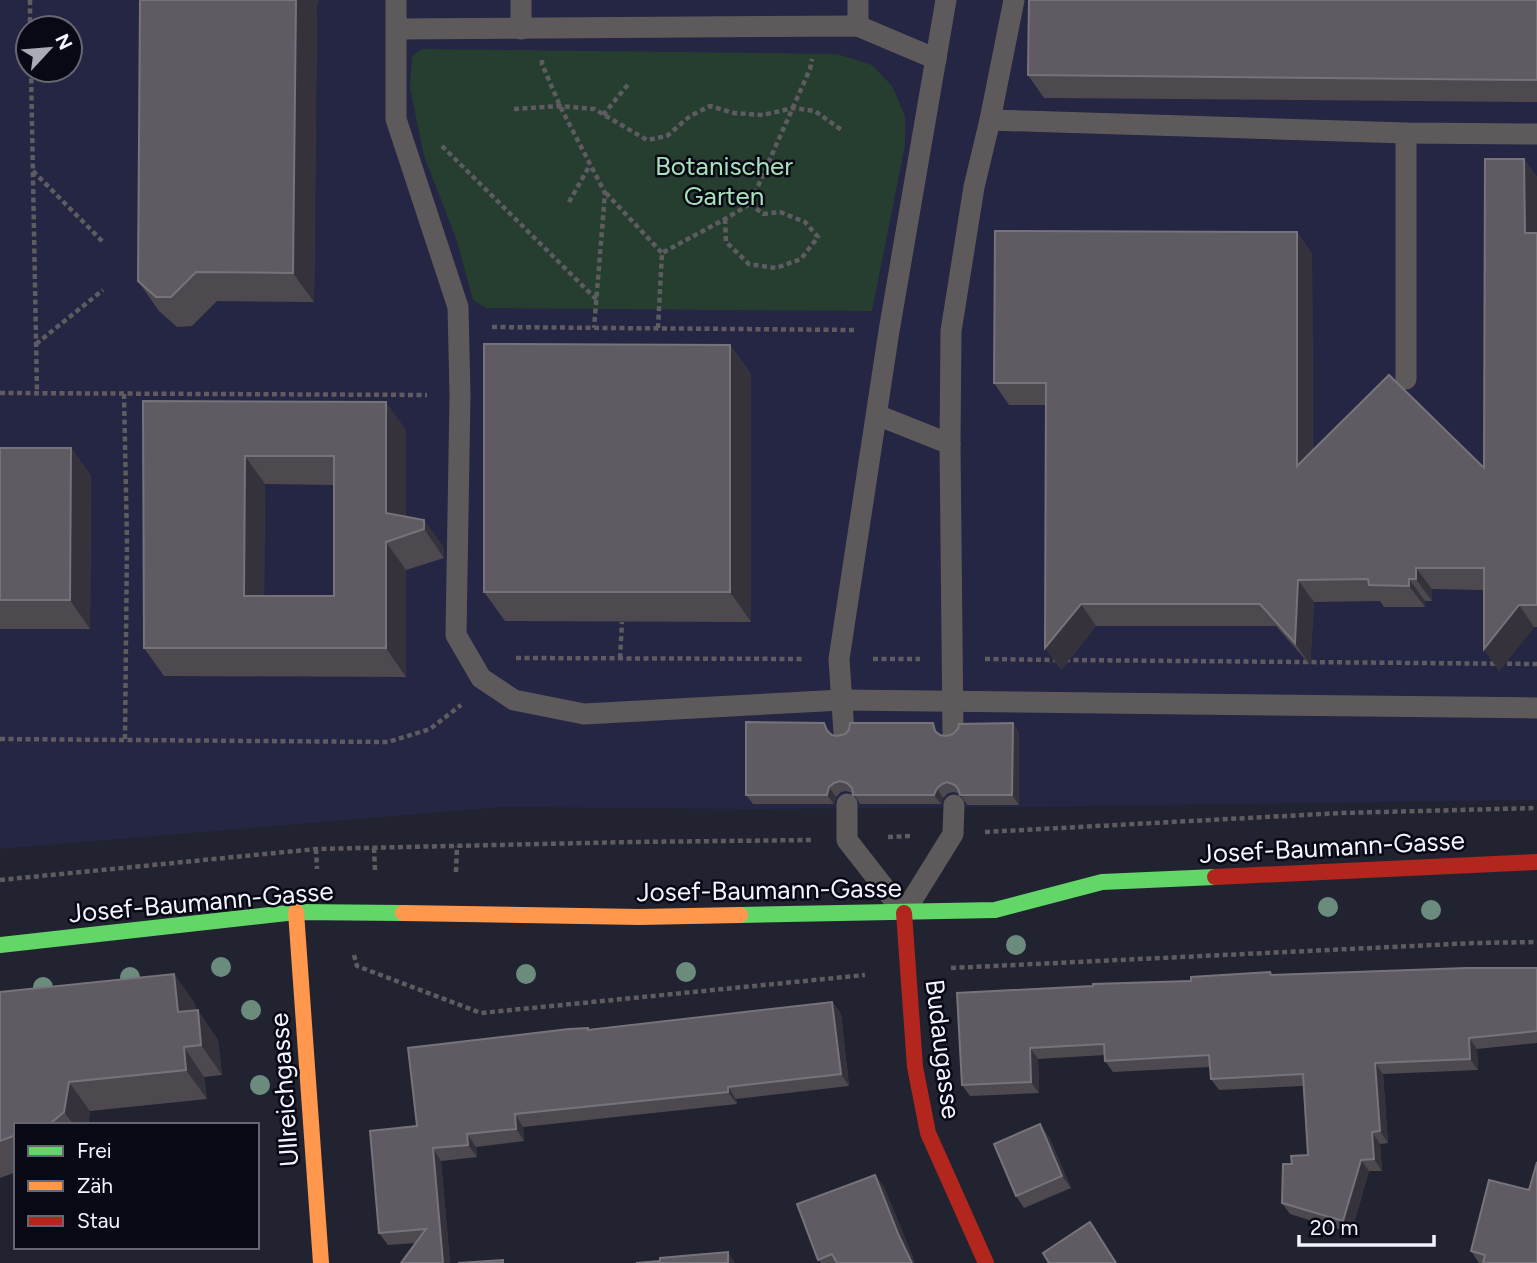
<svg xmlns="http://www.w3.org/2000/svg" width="1537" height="1263" font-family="Figtree,sans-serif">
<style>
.built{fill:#242643;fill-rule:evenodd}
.green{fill:#253e30}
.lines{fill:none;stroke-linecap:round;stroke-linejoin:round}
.path{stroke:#5e5c61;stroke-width:4.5;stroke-dasharray:5 3.5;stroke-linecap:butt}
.lane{stroke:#5e5a5c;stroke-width:21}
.fast{stroke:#63d668;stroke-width:16}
.slow{stroke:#ff974d;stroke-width:16}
.jam{stroke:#b3261e;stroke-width:16}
.tree{fill:#6b8c7d}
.wall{fill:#4e494f;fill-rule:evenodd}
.shaded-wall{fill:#35323b}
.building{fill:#605b62;stroke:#77737b;stroke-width:2;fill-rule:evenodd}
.labels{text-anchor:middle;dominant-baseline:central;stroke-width:5;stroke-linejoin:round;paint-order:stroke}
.park-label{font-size:26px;fill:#a7e2bb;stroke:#080914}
.street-label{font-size:26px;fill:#f3f4ff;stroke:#080914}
</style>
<rect width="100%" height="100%" fill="#222331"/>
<path class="built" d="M 0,0 L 1537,0 L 1537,800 L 1020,807 L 749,809 L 504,807 L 0,849 ZM 28,28 L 70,28 L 70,70 L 28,70 Z"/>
<polygon class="green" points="422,49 837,54 872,65 892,86 905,116 905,145 872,311 486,308 473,300 456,238 424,156 410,88 412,56"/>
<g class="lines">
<g class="path">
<polyline points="30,0 30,28"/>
<polyline points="542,60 542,64 560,106 605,193 594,328"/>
<polyline points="31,70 37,393"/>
<polyline points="514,109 560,106 594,109 647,140 667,136 690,116 710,106 734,113 763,115 793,108 815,111 843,131"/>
<polyline points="603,115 630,82"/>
<polyline points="442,146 597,300"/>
<polyline points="33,171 103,242"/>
<polyline points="606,193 662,253"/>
<polyline points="569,202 590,165"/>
<polyline points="725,219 726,242 749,264 776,268 801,259 818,237 805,222 780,212 763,214 750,204"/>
<polyline points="492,327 854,330"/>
<polyline points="658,328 662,253 725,219 750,204 810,69 812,59"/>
<polyline points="36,344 103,290"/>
<polyline points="0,393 427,395"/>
<polyline points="124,394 127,542 125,739"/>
<polyline points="516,658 805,659"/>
<polyline points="620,658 622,622"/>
<polyline points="873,659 920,659"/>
<polyline points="985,659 1057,660"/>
<polyline points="1065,660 1537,664"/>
<polyline points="0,739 388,742 430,729 461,705"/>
<polyline points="985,832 1341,813 1537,808"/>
<polyline points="888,837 910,836"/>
<polyline points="374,848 375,871"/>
<polyline points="316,849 317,869"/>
<polyline points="456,872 457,846"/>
<polyline points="0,880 316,849 631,842 812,840"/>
<polyline points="354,955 357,966 481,1013 865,975"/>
<polyline points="951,968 1475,943 1537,942"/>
</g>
<g class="lane">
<polyline points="396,0 396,119 458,307 460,395 456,635 481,678 514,700 584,714 842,700 1537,708"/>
<polyline points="521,0 521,29"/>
<polyline points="858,0 858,26"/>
<polyline points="397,29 858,26 936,59"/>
<polyline points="990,120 1406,133 1537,134"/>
<polyline points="1406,133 1406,379"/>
<polyline points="877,415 950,444"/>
<polyline points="844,733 839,659 889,331 946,0"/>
<polyline points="953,733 950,444 951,331 974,187 990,120 1014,0"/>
<polyline points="847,804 847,840 904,913 953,834 954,805"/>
</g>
<g class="fast">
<polyline points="740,915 995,910 1102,882 1215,877"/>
<polyline points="0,945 296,912 403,913"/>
</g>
<g class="slow">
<polyline points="296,912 321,1263"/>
<polyline points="403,913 639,917 740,915"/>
</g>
<g class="jam">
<polyline points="1215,877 1537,862"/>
<polyline points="904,913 915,1067 928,1133 986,1263"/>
</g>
</g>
<g class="tree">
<circle cx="1328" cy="907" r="10"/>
<circle cx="1431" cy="910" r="10"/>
<circle cx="1016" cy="945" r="10"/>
<circle cx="221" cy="967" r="10"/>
<circle cx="686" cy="972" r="10"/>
<circle cx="526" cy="974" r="10"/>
<circle cx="130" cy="977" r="10"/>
<circle cx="43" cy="987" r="10"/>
<circle cx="251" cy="1010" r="10"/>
<circle cx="260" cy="1085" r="10"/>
</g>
<g class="wall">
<polygon points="1537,0 1537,102 1044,98 1028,75"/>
<polygon points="317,6 314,302 217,301 192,326 177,327 159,311 138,281"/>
<polygon points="1524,159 1537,177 1537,627 1534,627 1499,671 1484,649 1484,590 1432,589 1432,601 1425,601 1425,607 1384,607 1380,601 1314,602 1310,665 1276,626 1096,626 1061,670 1046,405 1009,405 994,383 1297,232 1312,254 1313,451 1484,468"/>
<polygon points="730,345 751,374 751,622 505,621 484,592"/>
<path d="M 143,401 L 406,430 L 406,516 L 424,520 L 444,548 L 444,558 L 406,570 L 406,677 L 164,676 L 144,648 ZM 265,484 L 334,485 L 334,596 L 264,596 Z"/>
<polygon points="0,448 71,448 91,476 90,629 0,629"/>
<polygon points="824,723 832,735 837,736 940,733 941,735 946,736 1013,723 1019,733 1019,805 967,805 960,794 954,792 948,793 943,798 941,804 860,804 853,793 846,791 841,792 836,797 834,804 753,804 746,795"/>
<polygon points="1537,968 1537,1043 1477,1049 1478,1070 1383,1074 1388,1143 1380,1144 1382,1171 1369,1171 1351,1233 1290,1214 1282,1203 1292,1164 1308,1155 1303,1086 1219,1090 1211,1079 1210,1067 1113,1072 1105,1061 1105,1055 1038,1059 1039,1093 970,1096 962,1085 1093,986 1273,975"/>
<polygon points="174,974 195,1004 196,1011 218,1040 222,1075 204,1077 207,1099 90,1111 88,1125 16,1125 16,1172 0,1178 0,992"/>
<polygon points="832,1002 841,1014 849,1086 736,1099 737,1104 523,1127 524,1141 476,1147 477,1157 441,1161 450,1263 401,1263 416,1243 388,1245 379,1233 417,1126 588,1028 589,1030"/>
<polygon points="1049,1137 1071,1188 1024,1208 1016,1196"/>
<polygon points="875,1175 884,1187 915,1263 821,1263 818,1260"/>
<polygon points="1529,1190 1537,1263 1479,1263 1471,1251"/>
</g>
<g class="shaded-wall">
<polygon points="296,0 319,0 317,6 314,302 293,273"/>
<polygon points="1524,159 1537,177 1537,250 1525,233"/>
<polygon points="1297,232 1312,254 1313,488 1297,466"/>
<polygon points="730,345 751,374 751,622 730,592"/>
<polygon points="386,402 406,430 406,535 386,513"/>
<polygon points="71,448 91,476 90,629 70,600"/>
<polygon points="245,456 265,484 264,625 244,596"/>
<polygon points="424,520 444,548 444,558 424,529"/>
<polygon points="386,542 406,570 406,677 386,648"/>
<polygon points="1416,568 1432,589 1432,601 1416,579"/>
<polygon points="1409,579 1425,601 1425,607 1409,586"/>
<polygon points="1298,580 1314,602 1310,665 1295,643"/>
<polygon points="1081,604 1096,626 1061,670 1045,648"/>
<polygon points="1519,605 1534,627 1499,671 1484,649"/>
<polygon points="1013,723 1019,733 1019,805 1012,795"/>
<polygon points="829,787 836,797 834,804 827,795"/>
<polygon points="937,788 943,798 941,804 934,795"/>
<polygon points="174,974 195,1004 199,1042 178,1012"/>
<polygon points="832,1002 841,1014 849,1086 841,1074"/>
<polygon points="198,1010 218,1040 222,1075 201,1045"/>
<polygon points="1469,1038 1477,1049 1478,1070 1470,1059"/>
<polygon points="184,1047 204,1077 207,1099 186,1070"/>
<polygon points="1030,1048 1038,1059 1039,1093 1031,1082"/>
<polygon points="1375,1063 1383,1074 1388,1143 1380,1131"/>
<polygon points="69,1082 90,1111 88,1125 74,1125 64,1112"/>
<polygon points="728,1087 736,1099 737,1104 728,1092"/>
<polygon points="515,1114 523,1127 524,1141 516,1129"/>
<polygon points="1040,1124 1049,1137 1071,1188 1062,1176"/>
<polygon points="1372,1132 1380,1144 1382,1171 1374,1159"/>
<polygon points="467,1134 476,1147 477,1157 468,1145"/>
<polygon points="433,1148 441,1161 450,1263 443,1263"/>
<polygon points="1361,1160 1369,1171 1351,1233 1343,1221"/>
<polygon points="875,1175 884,1187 915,1263 912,1263 899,1236"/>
<polygon points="728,1252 735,1263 728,1263"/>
</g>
<g class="building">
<polygon points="140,0 296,0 293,273 196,272 171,297 156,297 138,281"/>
<polygon points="1029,0 1537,0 1537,80 1028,75"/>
<polygon points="1485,159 1524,159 1525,233 1537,233 1537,605 1519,605 1484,649 1484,568 1416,568 1416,579 1409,579 1409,586 1369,585 1368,579 1298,580 1295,643 1260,604 1081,604 1045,648 1046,383 994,383 995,231 1297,232 1297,466 1389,375 1484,468"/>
<polygon points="484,344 730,345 730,592 484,592"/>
<path d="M 143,401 L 386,402 L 386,513 L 424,520 L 424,529 L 386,542 L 386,648 L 144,648 ZM 245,456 L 334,456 L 334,596 L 244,596 Z"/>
<polygon points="0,448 71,448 70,600 0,600"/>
<polygon points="746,722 824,723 827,731 832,735 837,736 845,734 849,730 850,723 933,723 935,731 940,735 946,736 953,734 958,729 959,724 1013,723 1012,795 960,795 958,789 955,785 947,782 942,784 937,788 934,795 853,795 852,788 847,783 840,781 834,783 829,787 827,795 746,795"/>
<polygon points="1466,968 1537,968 1537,1031 1469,1038 1470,1059 1375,1063 1380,1131 1372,1132 1374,1159 1361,1160 1343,1221 1282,1203 1283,1164 1292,1164 1291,1156 1308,1155 1303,1074 1211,1079 1209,1055 1105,1061 1104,1044 1030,1048 1031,1082 962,1085 957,993 1093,986 1093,984 1191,981 1191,977 1270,972 1271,975"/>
<polygon points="174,974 178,1012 198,1010 201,1045 184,1047 186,1070 69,1082 64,1112 51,1123 45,1125 16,1125 16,1135 0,1141 0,992"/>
<polygon points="832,1002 841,1074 728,1087 728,1092 515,1114 516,1129 467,1134 468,1145 433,1148 443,1263 401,1263 426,1229 379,1233 370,1131 417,1126 408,1048 569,1029 588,1028 588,1030"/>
<polygon points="1040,1124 1062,1176 1016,1196 994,1144"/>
<polygon points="1537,1162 1537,1263 1483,1263 1485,1255 1471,1251 1489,1180 1529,1190"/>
<polygon points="875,1175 899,1236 912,1263 837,1263 832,1254 818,1260 797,1204"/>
<polygon points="1090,1222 1116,1263 1049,1263 1043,1253"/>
<polygon points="728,1252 728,1263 636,1263 660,1261 660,1258"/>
<polygon points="503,1260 503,1263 458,1263"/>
</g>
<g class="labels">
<g class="park-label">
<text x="724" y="166">Botanischer<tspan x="724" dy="30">Garten</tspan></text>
</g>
<g class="street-label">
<text transform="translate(1332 847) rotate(-3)">Josef-Baumann-Gasse</text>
<text transform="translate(769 890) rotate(-1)">Josef-Baumann-Gasse</text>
<text transform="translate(201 902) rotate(-5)">Josef-Baumann-Gasse</text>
<text transform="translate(943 1049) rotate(83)">Budaugasse</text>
<text transform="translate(284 1090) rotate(-94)">Ullreichgasse</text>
</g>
</g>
<rect x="14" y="1123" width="245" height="126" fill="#080914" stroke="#666772" stroke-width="2"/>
<rect x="28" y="1146" width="35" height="10" fill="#63d668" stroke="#666772" stroke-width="2"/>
<text x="77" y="1158" font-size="21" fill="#f3f4ff">Frei</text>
<rect x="28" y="1181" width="35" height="10" fill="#ff974d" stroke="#666772" stroke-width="2"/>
<text x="77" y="1193" font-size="21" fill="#f3f4ff">Zäh</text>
<rect x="28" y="1216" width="35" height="10" fill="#b3261e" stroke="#666772" stroke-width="2"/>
<text x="77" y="1228" font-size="21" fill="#f3f4ff">Stau</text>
<g transform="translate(49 49) rotate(64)"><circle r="33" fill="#080914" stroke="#666772" stroke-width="2"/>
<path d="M0-5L12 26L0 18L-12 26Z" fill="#aaabb7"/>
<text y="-10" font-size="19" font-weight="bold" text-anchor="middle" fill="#f3f4ff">N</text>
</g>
<path d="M1299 1235v10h135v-10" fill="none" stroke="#f3f4ff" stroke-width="3.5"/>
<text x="1310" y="1235" font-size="21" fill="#f3f4ff" stroke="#080914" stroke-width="5" paint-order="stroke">20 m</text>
</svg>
